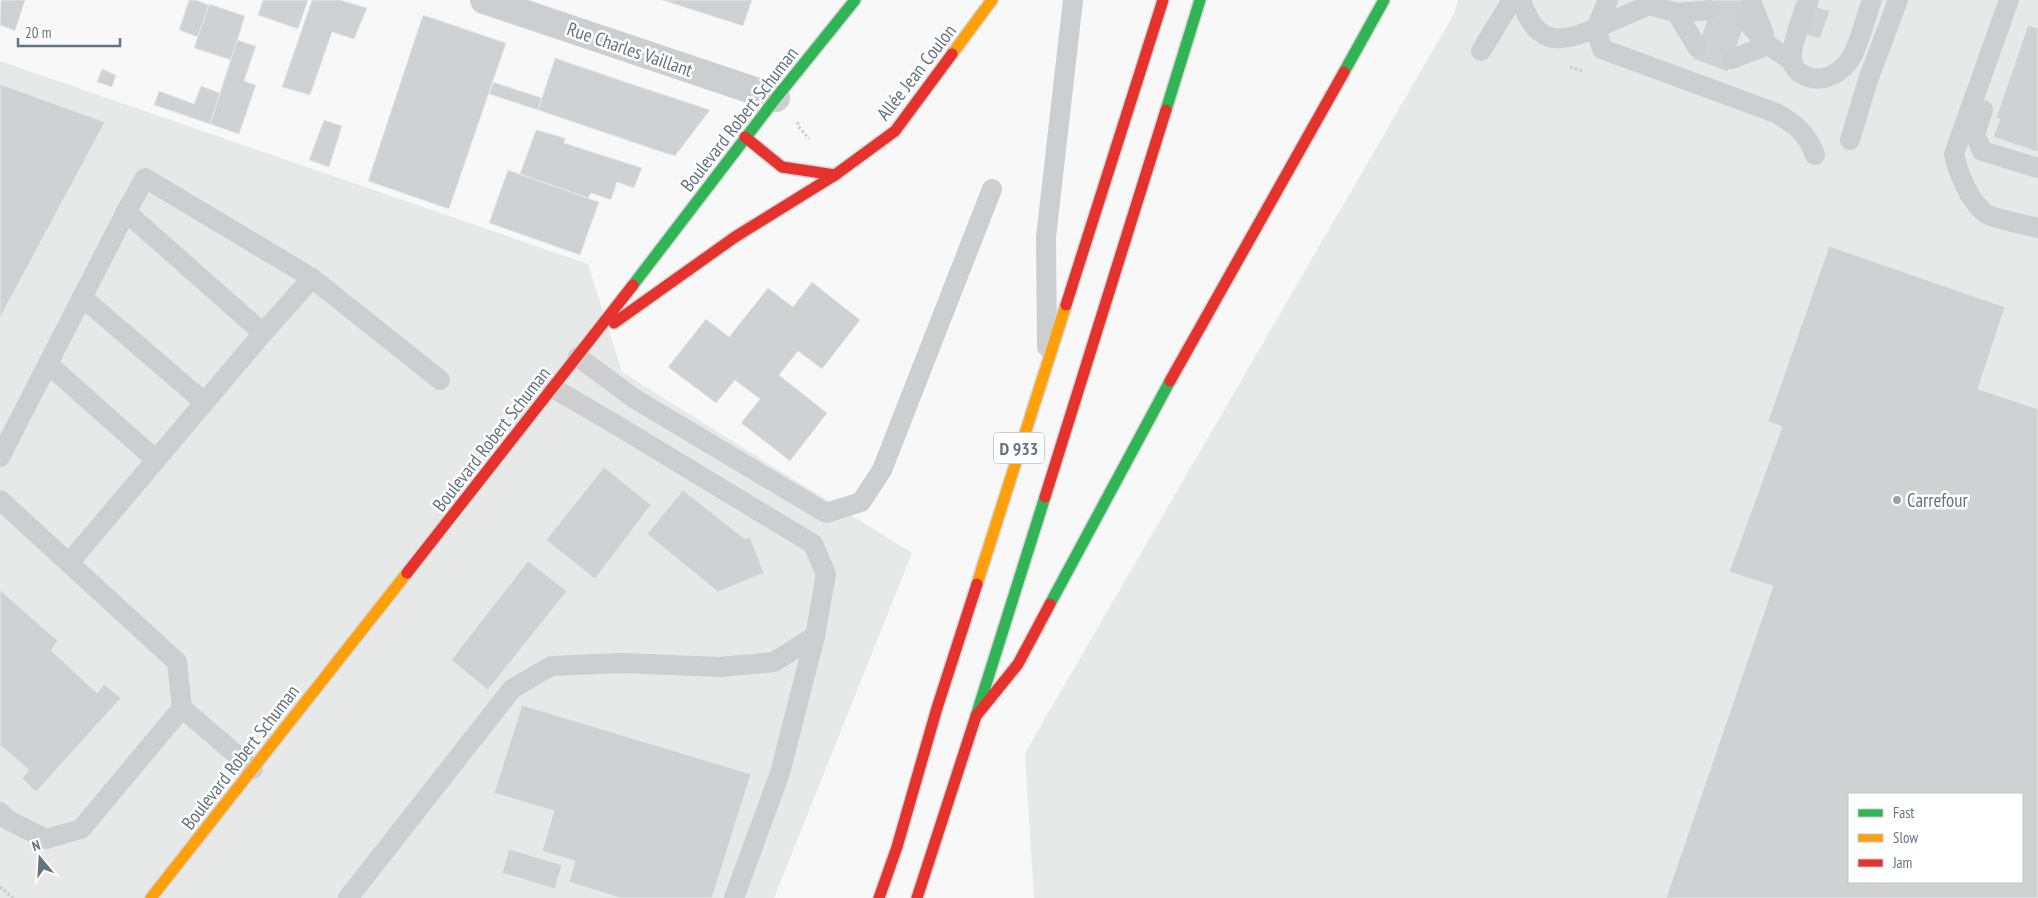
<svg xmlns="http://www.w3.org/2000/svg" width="2038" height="898" font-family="'PT Sans Narrow',sans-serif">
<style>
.built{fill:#e7e8e8;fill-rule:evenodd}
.building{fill:#cfd1d2;stroke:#e8e8e8;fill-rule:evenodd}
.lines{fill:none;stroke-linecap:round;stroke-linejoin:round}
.fast-casing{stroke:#d5d6d7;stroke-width:14}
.slow-casing{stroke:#d5d6d7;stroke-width:14}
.jam-casing{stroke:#d5d6d7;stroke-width:14}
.path{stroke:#cacbcc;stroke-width:3;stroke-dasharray:2.5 2.5;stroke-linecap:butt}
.lane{stroke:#cdcecf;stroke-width:20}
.street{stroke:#cdcecf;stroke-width:28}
.fast{stroke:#30b455;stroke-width:11}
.slow{stroke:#ff9f0a;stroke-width:11}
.jam{stroke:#e5322d;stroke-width:11}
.poi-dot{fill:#98a2ab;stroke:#fff;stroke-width:2}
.labels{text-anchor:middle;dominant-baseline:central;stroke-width:5;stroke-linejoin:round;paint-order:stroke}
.shield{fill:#fff;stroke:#929ea8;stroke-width:1}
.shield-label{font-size:18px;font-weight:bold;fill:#647482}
.street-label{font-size:19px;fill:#647482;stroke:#fff}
.poi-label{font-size:19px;fill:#647482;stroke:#fff;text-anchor:start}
</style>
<rect width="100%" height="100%" fill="#f8f8f8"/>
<g class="built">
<path d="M 1458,0 L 2038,0 L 2038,898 L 1034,898 L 1025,753 L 1454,14 ZM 1849,794 L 2022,794 L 2022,882 L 1849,882 Z"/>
<polygon points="0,61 588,264 622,372 912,553 774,898 0,898"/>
</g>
<g class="building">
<polygon points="1,0 25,0 15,31 0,25"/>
<polygon points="189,0 196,0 209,5 198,37 179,30"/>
<polygon points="263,0 308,0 298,29 258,15"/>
<polygon points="312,0 340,0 367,8 354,39 332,32 310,95 282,87"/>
<polygon points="662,0 752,0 743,26"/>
<polygon points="1714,0 1753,0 1728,72 1693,59"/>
<polygon points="1796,0 1830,11 1820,39 1787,28"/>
<polygon points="209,4 245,16 231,60 194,48"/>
<polygon points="423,15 506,43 449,209 368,181"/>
<polygon points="2028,25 2038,28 2038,152 1993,137 2000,119 1996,118"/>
<polygon points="237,40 256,46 244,81 256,85 239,134 210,124"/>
<polygon points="555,58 625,82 710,110 675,156 662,152 538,110"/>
<polygon points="102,69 116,75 112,87 97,82"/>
<polygon points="493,82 542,98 538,110 489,94"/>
<polygon points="0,84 105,122 0,318"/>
<polygon points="201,86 220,93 210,124 154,105 159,91 194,104"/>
<polygon points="324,120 342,126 329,167 309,160"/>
<polygon points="536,130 565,138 564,143 642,168 634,188 617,182 611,200 591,193 588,198 520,174"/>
<polygon points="508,170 599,202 580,255 489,223"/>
<path d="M 1829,246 L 2005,307 L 1978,389 L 2038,409 L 2038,898 L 1666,898 L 1773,586 L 1729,572 L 1782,427 L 1768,421 ZM 1849,794 L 2022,794 L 2022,882 L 1849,882 Z"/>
<polygon points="812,282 860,320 822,369 798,351 779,375 827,413 790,461 741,423 760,399 735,380 716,403 668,367 706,319 729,337 768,288 793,307"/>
<polygon points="604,467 651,505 595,579 546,540"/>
<polygon points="683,490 745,539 750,537 764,573 718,592 647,534"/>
<polygon points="528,561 567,591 488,690 451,660"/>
<polygon points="0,590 58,641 51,650 97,693 104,684 121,698 36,792 22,778 29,770 0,745"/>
<polygon points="522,705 751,774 712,898 620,898 569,882 575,861 542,851 554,811 494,793"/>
<polygon points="509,849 562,865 555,889 502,873"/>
</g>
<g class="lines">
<defs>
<g id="fast">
<polyline points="1344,72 1384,0"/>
<polyline points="1166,110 1200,0"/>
<polyline points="633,285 776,98 855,0"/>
<polyline points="1050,604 1170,381"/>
<polyline points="976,716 1045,497"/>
</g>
<g id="slow">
<polyline points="952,54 992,0"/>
<polyline points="977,584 1066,305"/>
<polyline points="151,898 407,573"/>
</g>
<g id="jam">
<polyline points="745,137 782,167 835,175"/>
<polyline points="1066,305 1163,0"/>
<polyline points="614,323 735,237 835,175 895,131 952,54"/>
<polyline points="1170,381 1344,72"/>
<polyline points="1045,497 1166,110"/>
<polyline points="407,573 633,285"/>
<polyline points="879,898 897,847 937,708 977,584"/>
<polyline points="917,898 976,716 1018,664 1050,604"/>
</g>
</defs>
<use href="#fast" class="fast-casing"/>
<use href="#slow" class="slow-casing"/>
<use href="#jam" class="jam-casing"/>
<g class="path">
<polyline points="1570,67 1583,71"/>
<polyline points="798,122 798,126 809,139"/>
<polyline points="0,887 13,898"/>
</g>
<g class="lane">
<path d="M 1521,0 C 1535,43 1557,46 1596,28 L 1608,0"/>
<path d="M 1809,0 C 1804,14 1790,46 1792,59 C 1792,65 1796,71 1802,74 C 1820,85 1840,75 1851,58 C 1859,45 1866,16 1872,0"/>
<path d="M 2009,0 L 1954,154 C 1958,172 1969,201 1985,213 C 1991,218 2027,225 2038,228"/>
<polyline points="1752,4 1764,34"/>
<polyline points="1677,13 1710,10"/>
<polyline points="1746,21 1768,45 1792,61"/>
<path d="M 1697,47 L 1677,13 L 1649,5 L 1596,28 L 1602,49 L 1776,113 C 1795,124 1808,134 1815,155"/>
<polyline points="1481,51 1512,0"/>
<polyline points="1732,59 1768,45"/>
<polyline points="1983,110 1975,134 1982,151 2038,168"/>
<polyline points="1850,140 1868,80 1898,0"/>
<polyline points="126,212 145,178 312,278"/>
<polyline points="82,297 204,402"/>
<polyline points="1047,347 1046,237 1073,0"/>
<polyline points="578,357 635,399 826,513 861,502 882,470 992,189"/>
<polyline points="48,364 156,460"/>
<polyline points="0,457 126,212 263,333 312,278 440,380"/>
<polyline points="0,500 177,662 182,708 81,829 46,839 8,820 0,812"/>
<polyline points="69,563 263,333"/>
<polyline points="182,708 253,769"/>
<polyline points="348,898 512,689 551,666 621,663 720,667 774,662 815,636 826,574 813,544 613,423 553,388"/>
<polyline points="734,898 780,773 815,636"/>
</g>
<polyline class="street" points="484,0 776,98"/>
<use href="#fast" class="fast"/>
<use href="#slow" class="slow"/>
<use href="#jam" class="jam"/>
</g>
<circle class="poi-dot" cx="1897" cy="500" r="5"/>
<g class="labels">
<rect class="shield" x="994" y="432.5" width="50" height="31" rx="4"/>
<g class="shield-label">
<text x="1019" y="448">D 933</text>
</g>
<g class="street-label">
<text transform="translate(630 49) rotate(19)">Rue Charles Vaillant</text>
<text transform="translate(916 72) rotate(-52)">Allée Jean Coulon</text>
<text transform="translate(739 119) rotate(-52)">Boulevard Robert Schuman</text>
<text transform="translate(491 439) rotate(-52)">Boulevard Robert Schuman</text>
<text transform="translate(240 757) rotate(-52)">Boulevard Robert Schuman</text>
</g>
<g class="poi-label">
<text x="1907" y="500">Carrefour</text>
</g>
</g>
<rect x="1848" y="793" width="175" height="90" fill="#ffffff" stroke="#c1c7cd"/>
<rect x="1858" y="809" width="25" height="8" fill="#30b455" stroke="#c1c7cd"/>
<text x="1893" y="818" font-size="15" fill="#647482">Fast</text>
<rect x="1858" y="834" width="25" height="8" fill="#ff9f0a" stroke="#c1c7cd"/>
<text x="1893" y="843" font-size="15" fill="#647482">Slow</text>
<rect x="1858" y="859" width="25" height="8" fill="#e5322d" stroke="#c1c7cd"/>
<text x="1893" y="868" font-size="15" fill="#647482">Jam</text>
<g transform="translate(40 858) rotate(342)" stroke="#ffffff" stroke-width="4" paint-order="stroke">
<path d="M0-4L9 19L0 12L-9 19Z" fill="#647482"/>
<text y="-8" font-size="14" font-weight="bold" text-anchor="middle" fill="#647482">N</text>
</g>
<path d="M18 38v8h102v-8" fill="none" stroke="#647482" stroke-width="2.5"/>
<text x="25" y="38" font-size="15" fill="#647482" stroke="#ffffff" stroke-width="4" paint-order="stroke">20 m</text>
</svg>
